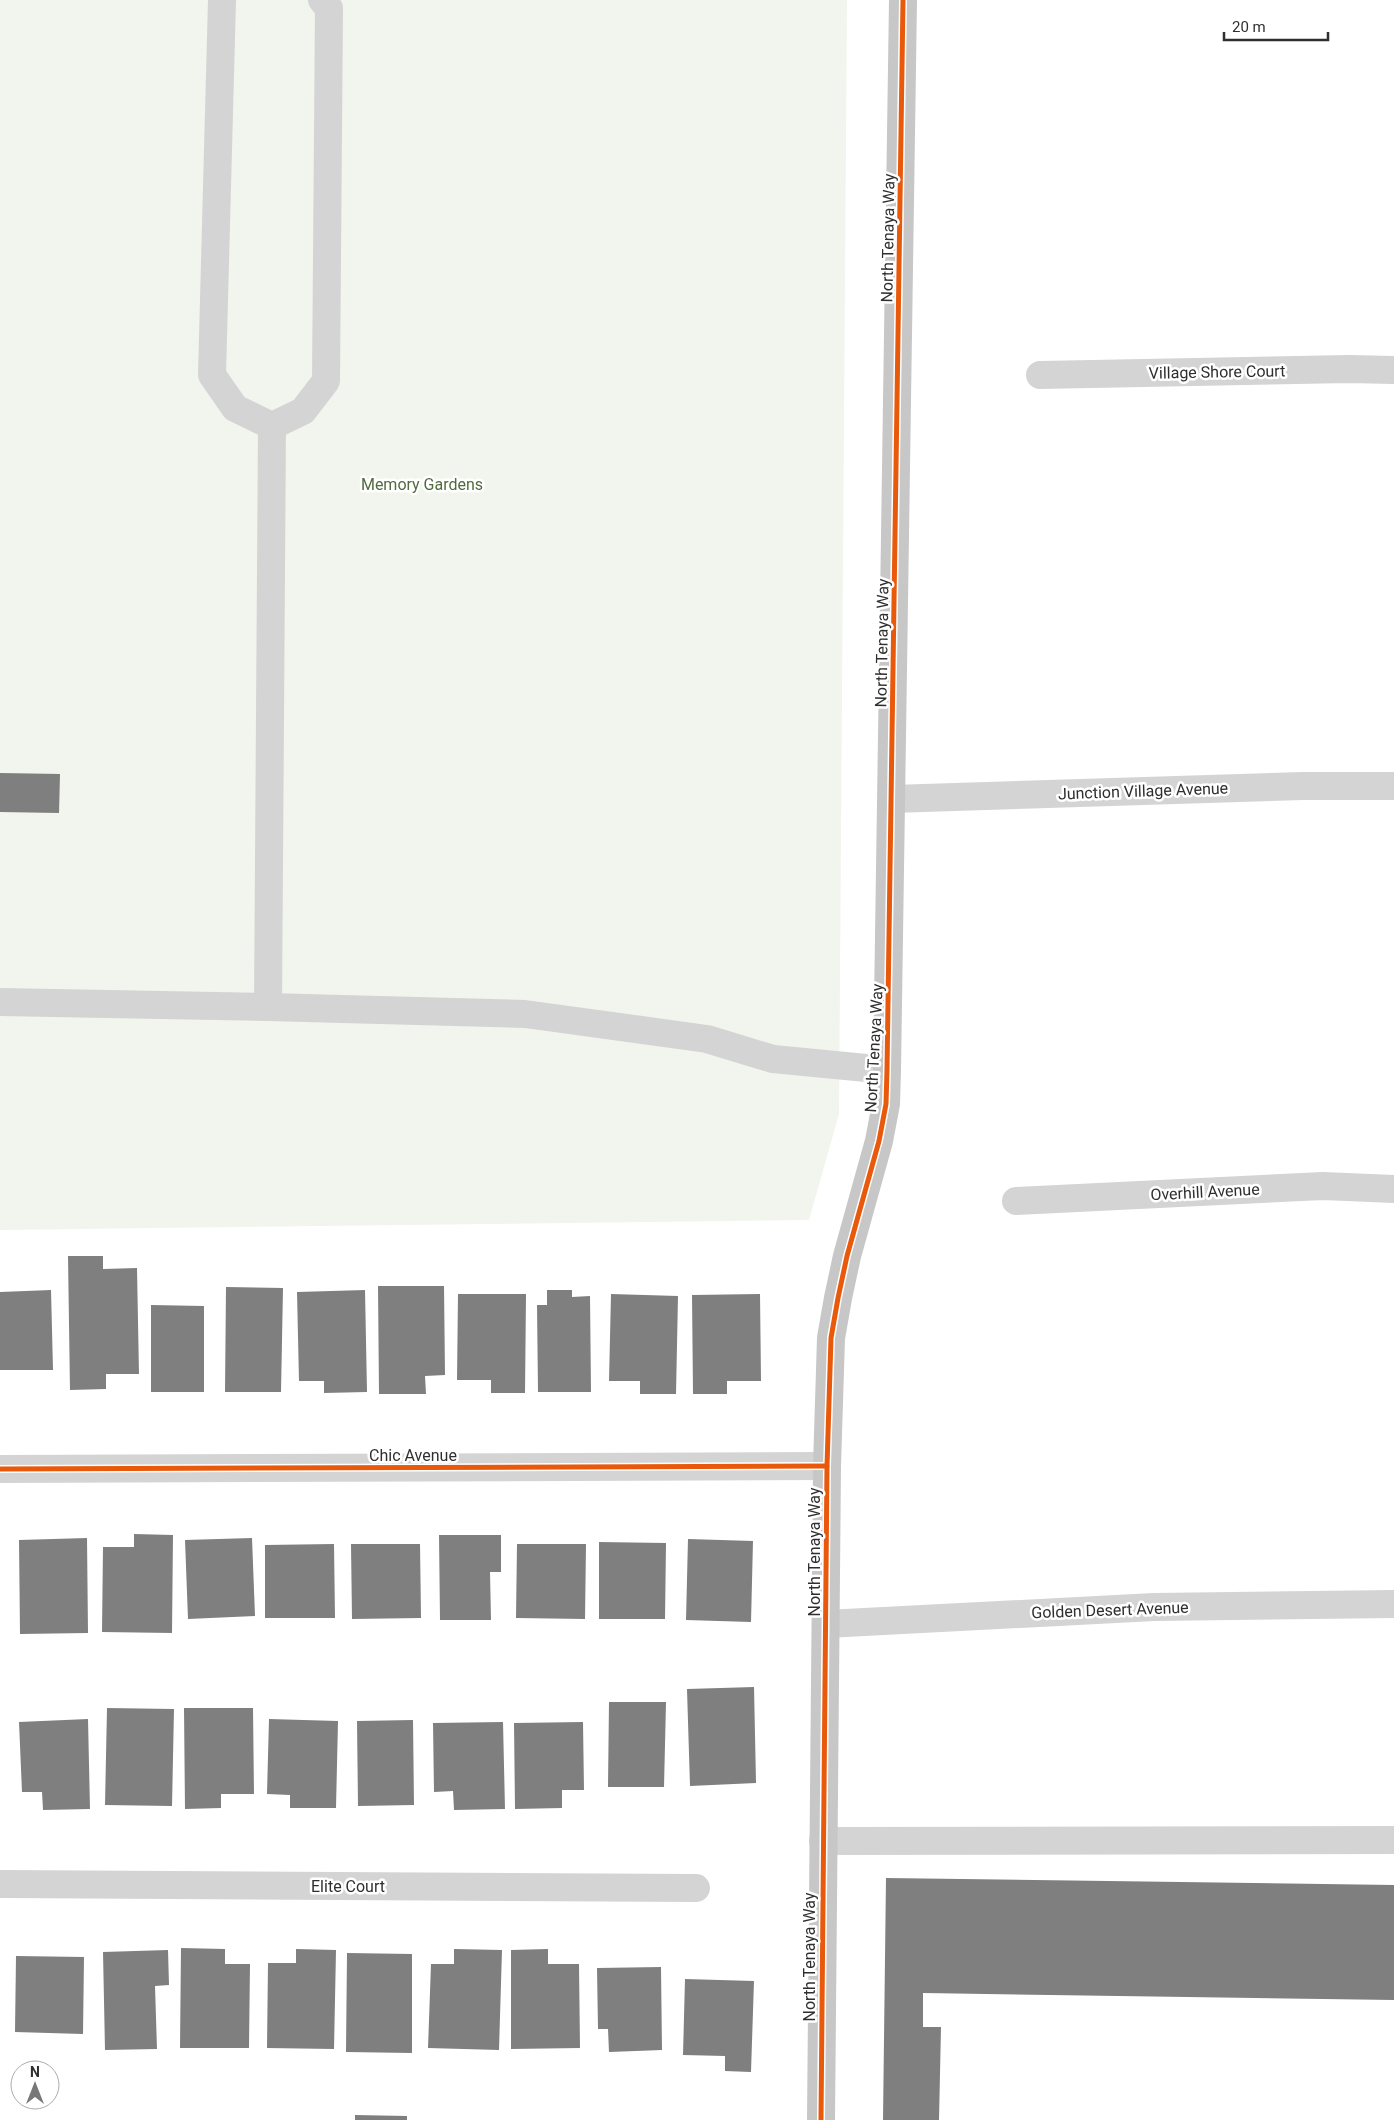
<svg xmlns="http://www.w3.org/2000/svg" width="1394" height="2120" font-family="Roboto,sans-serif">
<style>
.green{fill:#f1f5ed}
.building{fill:#7f7f7f}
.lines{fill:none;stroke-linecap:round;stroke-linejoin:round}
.minor{stroke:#d4d4d4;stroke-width:28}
.major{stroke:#c7c7c7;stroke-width:28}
.cycleway-casing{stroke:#fff;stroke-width:8}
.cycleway{stroke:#e8590c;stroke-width:5}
.labels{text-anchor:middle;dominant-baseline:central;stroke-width:5;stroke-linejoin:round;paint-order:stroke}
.street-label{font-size:16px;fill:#2f2f2f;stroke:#fff}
.park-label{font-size:16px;fill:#516a3e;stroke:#fff}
</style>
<rect width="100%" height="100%" fill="#fff"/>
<polygon class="green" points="0,0 847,0 839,1114 809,1220 0,1230"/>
<g class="building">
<polygon points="0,773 60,774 59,813 0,812"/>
<polygon points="68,1256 103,1256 103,1269 137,1268 139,1374 106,1374 106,1389 70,1390"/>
<polygon points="378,1286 444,1286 445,1375 425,1376 426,1394 379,1394"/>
<polygon points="226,1287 283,1288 281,1392 225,1392"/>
<polygon points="51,1290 53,1370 0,1370 0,1292"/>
<polygon points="365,1290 367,1392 324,1393 324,1381 299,1381 297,1292"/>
<polygon points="547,1290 572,1290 572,1297 590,1296 591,1392 538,1392 537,1305 547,1305"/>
<polygon points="458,1294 526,1294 525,1393 491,1393 491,1380 457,1380"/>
<polygon points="611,1294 678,1296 676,1394 640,1394 640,1381 609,1381"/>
<polygon points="760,1294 761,1381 727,1381 727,1394 693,1394 692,1295"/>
<polygon points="151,1305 204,1306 204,1392 151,1392"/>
<polygon points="134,1534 173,1535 172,1633 102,1632 103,1547 134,1547"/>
<polygon points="439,1535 501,1535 501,1572 490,1572 491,1620 440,1620"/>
<polygon points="87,1538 88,1633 20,1634 19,1540"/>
<polygon points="252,1538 255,1616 188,1619 185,1540"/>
<polygon points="688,1539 753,1541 751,1622 686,1620"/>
<polygon points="599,1542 666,1543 665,1619 599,1619"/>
<polygon points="334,1544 335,1618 265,1618 265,1545"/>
<polygon points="351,1544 420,1544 421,1618 352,1619"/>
<polygon points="517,1544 586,1544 585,1619 516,1618"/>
<polygon points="754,1687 756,1783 690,1786 687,1689"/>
<polygon points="609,1702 666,1702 664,1787 608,1787"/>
<polygon points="107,1708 174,1709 172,1806 105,1805"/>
<polygon points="184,1708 253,1708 254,1794 221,1794 221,1808 185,1809"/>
<polygon points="88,1719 90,1809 43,1810 42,1792 22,1792 19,1722"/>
<polygon points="269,1719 338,1721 336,1808 290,1808 290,1795 267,1794"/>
<polygon points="413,1720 414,1805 358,1806 357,1721"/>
<polygon points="503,1722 505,1809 454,1810 453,1791 434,1792 433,1723"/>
<polygon points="583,1722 584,1790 562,1790 562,1808 515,1809 514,1723"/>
<polygon points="886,1878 1394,1885 1394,2000 923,1993 923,2027 941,2027 939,2120 883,2120"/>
<polygon points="181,1948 225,1949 225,1964 250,1964 249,2048 180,2048"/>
<polygon points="296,1949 336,1950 334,2049 267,2048 268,1963 296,1963"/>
<polygon points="454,1949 502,1950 499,2050 428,2048 431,1964 454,1964"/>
<polygon points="548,1949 548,1964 579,1964 580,2048 511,2049 511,1950"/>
<polygon points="168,1950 169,1985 155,1986 157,2049 105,2050 103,1952"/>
<polygon points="347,1953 412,1954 412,2053 346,2052"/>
<polygon points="16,1956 84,1957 83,2034 15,2032"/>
<polygon points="661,1967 662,2050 609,2052 608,2029 598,2029 597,1968"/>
<polygon points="685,1979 754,1981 751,2072 725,2071 725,2056 683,2055"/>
<polygon points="355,2115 407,2116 407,2120 355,2120"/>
</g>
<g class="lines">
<g class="minor">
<polyline points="222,0 212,375 235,408 272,426"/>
<polyline points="1040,375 1349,369 1394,370"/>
<polyline points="272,426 303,411 326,381 329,8 322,0"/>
<polyline points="892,799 1303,786 1394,786"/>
<polyline points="0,1002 268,1007 272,426"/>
<polyline points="268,1007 525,1014 707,1039 773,1059 887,1070"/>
<polyline points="1016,1201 1323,1186 1394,1189"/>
<polyline points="0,1469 827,1466"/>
<polyline points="826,1624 1154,1607 1394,1604"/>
<polyline points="823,1841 1394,1840"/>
<polyline points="0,1884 696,1888"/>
</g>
<polyline class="major" points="821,2120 827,1466 831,1338 838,1298 847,1256 879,1141 886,1104 887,1070 903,0"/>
<defs>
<g id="cycleway">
<polyline points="0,1469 827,1466"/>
<polyline points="821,2120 827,1466 831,1338 838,1298 847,1256 879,1141 886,1104 887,1070 903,0"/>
</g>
</defs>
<use href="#cycleway" class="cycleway-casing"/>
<use href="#cycleway" class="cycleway"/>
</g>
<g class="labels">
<g class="street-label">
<text transform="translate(888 238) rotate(-89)">North Tenaya Way</text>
<text transform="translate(1217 372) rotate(-1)">Village Shore Court</text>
<text transform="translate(882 643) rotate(-89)">North Tenaya Way</text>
<text transform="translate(1143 791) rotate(-2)">Junction Village Avenue</text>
<text transform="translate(874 1048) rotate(-87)">North Tenaya Way</text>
<text transform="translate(1205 1192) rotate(-3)">Overhill Avenue</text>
<text x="413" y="1455">Chic Avenue</text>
<text transform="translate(814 1552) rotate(-90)">North Tenaya Way</text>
<text transform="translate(1110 1610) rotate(-2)">Golden Desert Avenue</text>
<text x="348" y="1886">Elite Court</text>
<text transform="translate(809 1957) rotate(-90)">North Tenaya Way</text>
</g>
<g class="park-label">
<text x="422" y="484">Memory Gardens</text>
</g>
</g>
<g transform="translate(35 2085)"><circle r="24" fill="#ffffff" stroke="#acacac"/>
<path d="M0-4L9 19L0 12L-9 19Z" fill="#787878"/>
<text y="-8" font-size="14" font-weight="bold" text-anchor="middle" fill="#2f2f2f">N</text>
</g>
<path d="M1224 32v8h104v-8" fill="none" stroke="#2f2f2f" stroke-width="2.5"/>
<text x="1232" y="32" font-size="15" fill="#2f2f2f" stroke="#ffffff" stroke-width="4" paint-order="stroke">20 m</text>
</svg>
